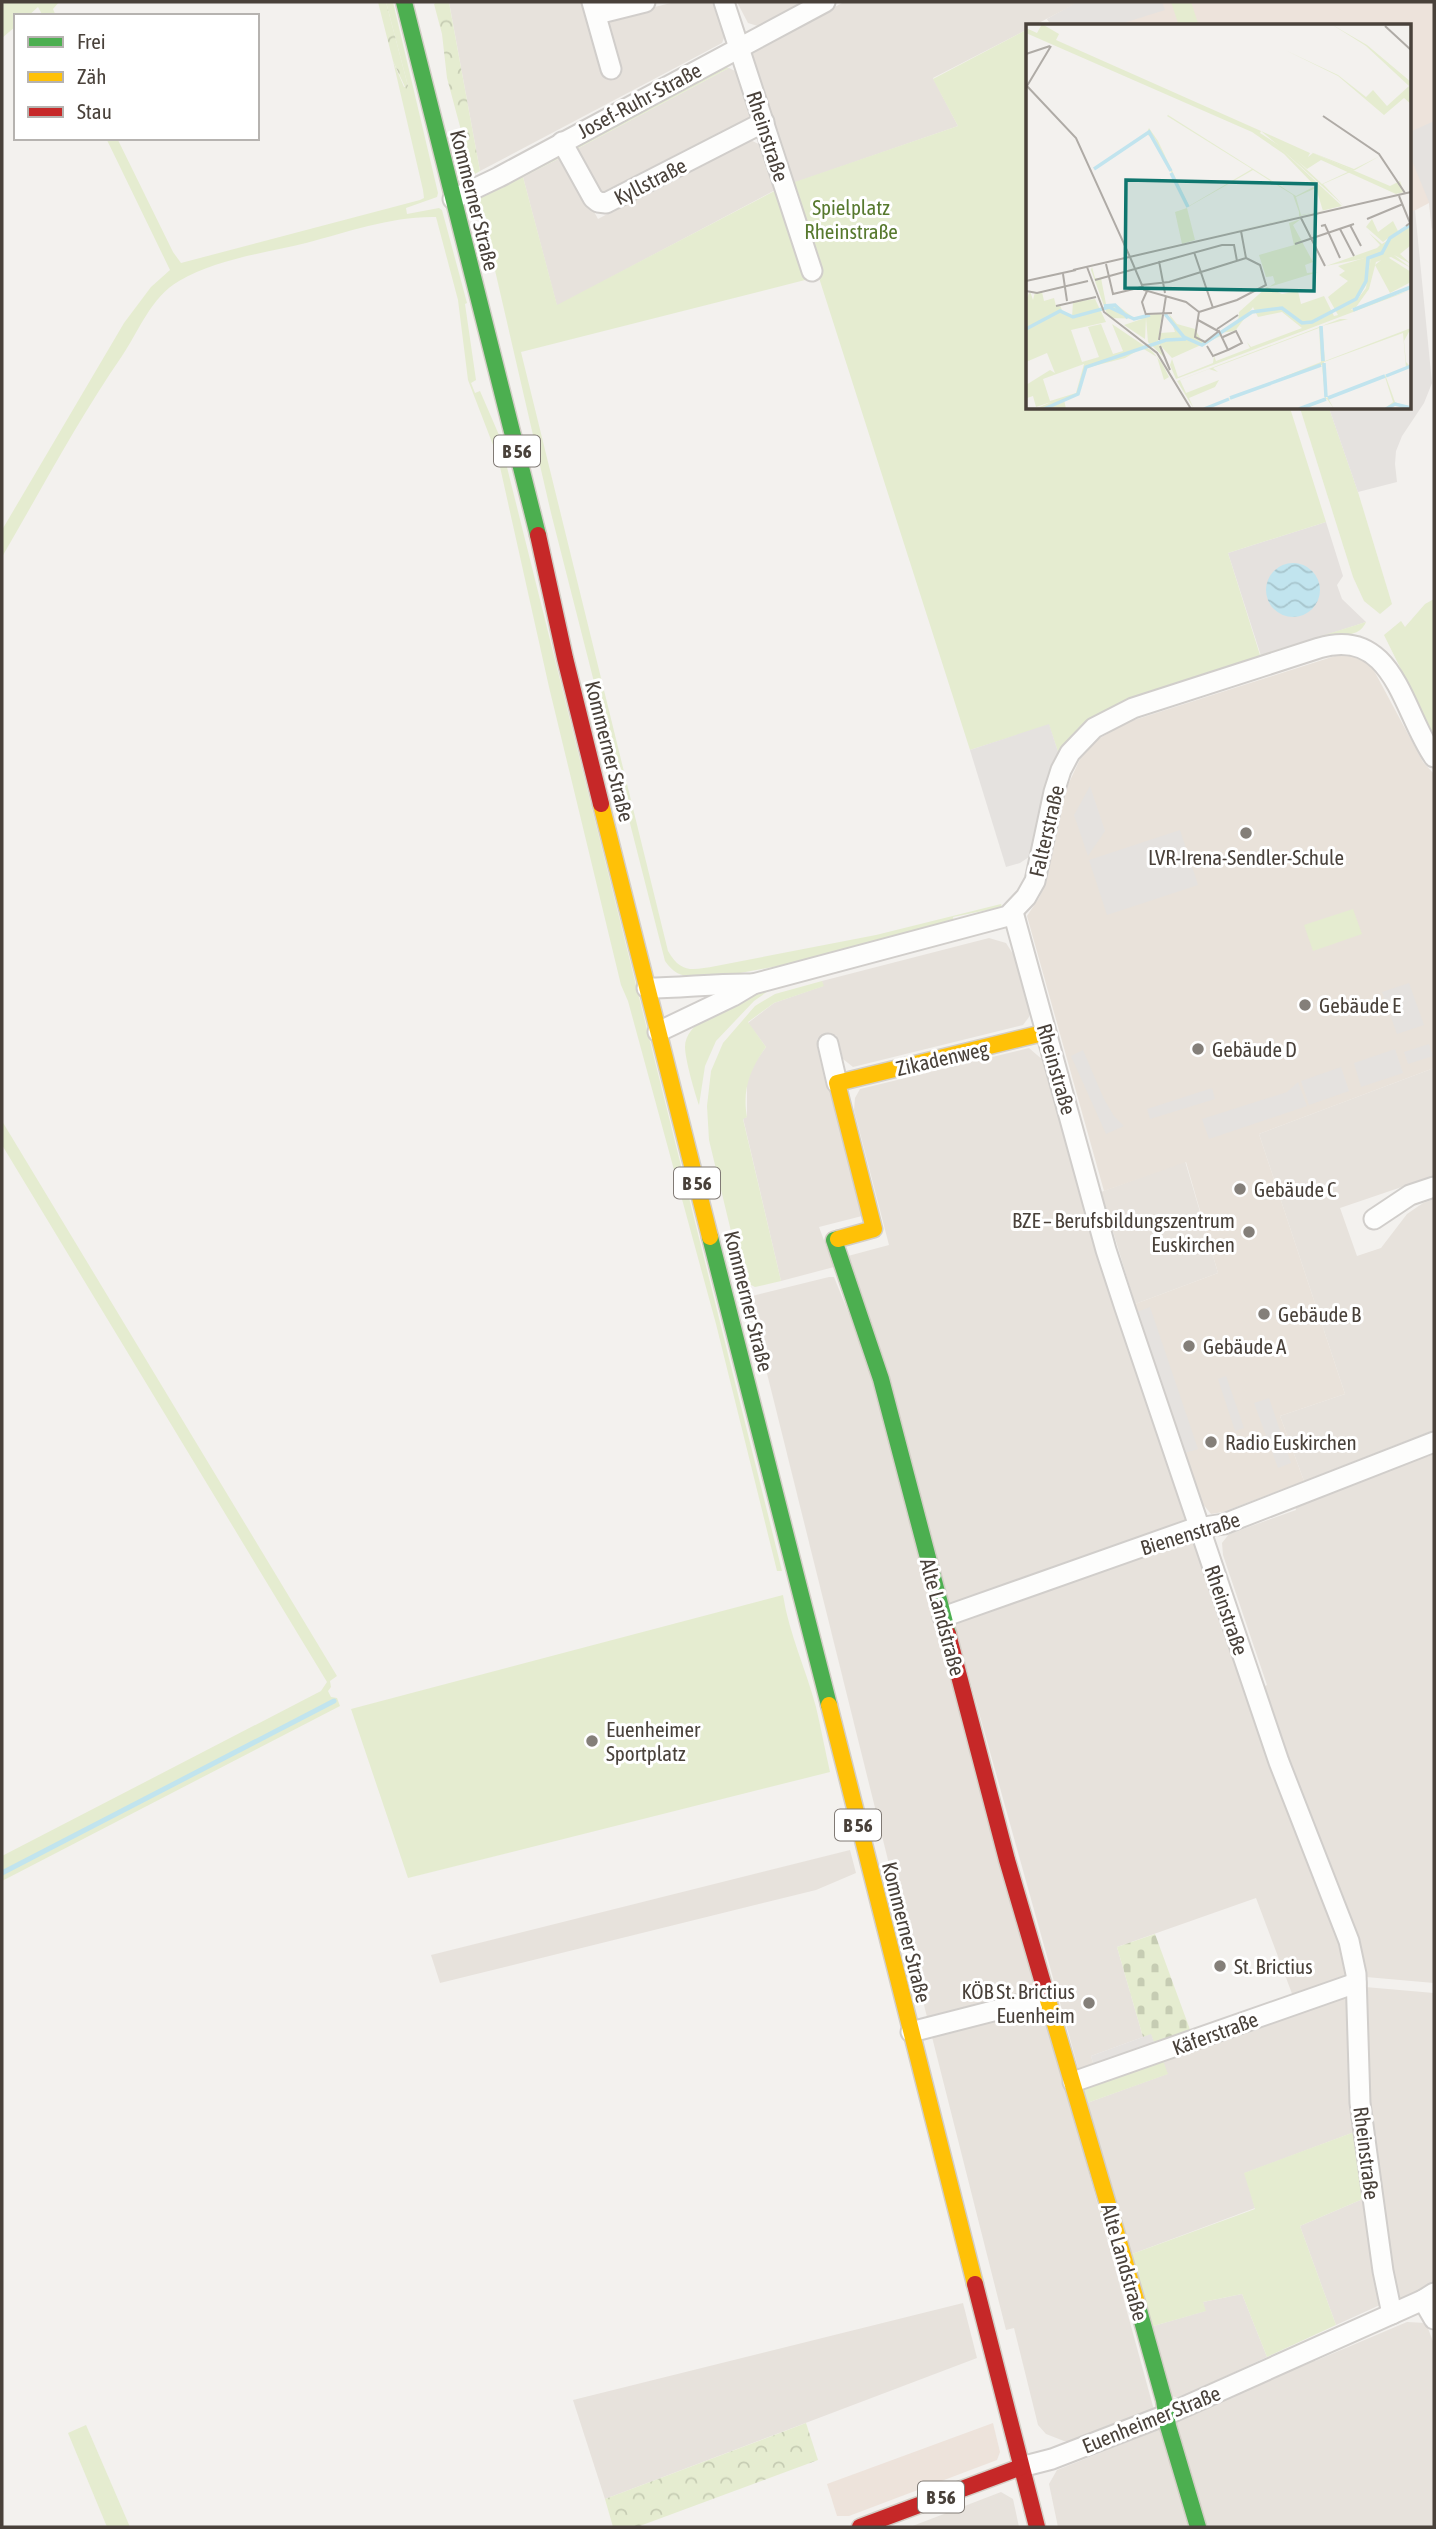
<svg xmlns="http://www.w3.org/2000/svg" width="1436" height="2529" font-family="'Asap Condensed',sans-serif">
<style>
.residential{fill:#e7e2dc}
.commercial{fill:#ede3db}
.industrial{fill:#e5e1de}
.education{fill:#e9e2da}
.green{fill:#e5ecd0}
.forest{fill:url(#forest-crowns)}
.cemetery{fill:url(#cemetery-stones)}
.parking{fill:#e5e2df}
.water{fill:url(#water-waves)}
.lines{fill:none;stroke-linecap:round;stroke-linejoin:round}
.stream{stroke:#c1e4ee;stroke-width:5}
.street-casing{stroke:#d1cecb;stroke-width:23}
.fast-casing{stroke:#d3cec6;stroke-width:19}
.slow-casing{stroke:#d3cec6;stroke-width:19}
.jam-casing{stroke:#d3cec6;stroke-width:19}
.street{stroke:#fdfdfc;stroke-width:19}
.fast{stroke:#4caf50;stroke-width:16}
.slow{stroke:#ffc107;stroke-width:16}
.jam{stroke:#c62828;stroke-width:16}
.poi-dot{fill:#847f79;stroke:#fff;stroke-width:2.5}
.labels{text-anchor:middle;dominant-baseline:central;stroke-width:6;stroke-linejoin:round;paint-order:stroke}
.shield{fill:#fff;stroke:#807a75;stroke-width:2}
.shield-label{font-size:19px;font-weight:bold;fill:#49413a}
.street-label{font-size:21px;fill:#49413a;stroke:#fff}
.park-label{font-size:21px;fill:#57792e;stroke:#fff}
.poi-label{font-size:21px;fill:#49413a;stroke:#fff;text-anchor:start}
.inset-river{fill:none;stroke:#c1e4ee;stroke-width:3.5}
.inset-road{fill:none;stroke:#afaba6;stroke-width:2}
.view{fill:#0f766e;fill-opacity:0.15;stroke:#0f766e;stroke-width:3.5}
.inset-edge{fill:none;stroke:#49413a;stroke-width:3.5}
</style>
<defs>
<pattern id="forest-crowns" width="20" height="18" patternUnits="userSpaceOnUse" patternTransform="scale(1.75)"><rect width="20" height="18" fill="#e5ecd0"/><path d="M2 6a3 3 0 1 1 6 0M12 15a3 3 0 1 1 6 0" fill="none" stroke="#c6ccb3"/></pattern>
<pattern id="cemetery-stones" width="16" height="16" patternUnits="userSpaceOnUse" patternTransform="scale(1.75)"><rect width="16" height="16" fill="#e5ecd0"/><path d="M2 7V4a2 2 0 0 1 4 0v3zM10 15v-3a2 2 0 0 1 4 0v3z" fill="#c6ccb3"/></pattern>
<pattern id="water-waves" width="16" height="10" patternUnits="userSpaceOnUse" patternTransform="scale(1.75)"><rect width="16" height="10" fill="#c1e4ee"/><path d="M0 5q4-4 8 0t8 0" fill="none" stroke="#a7c5cd"/></pattern>
</defs>
<rect width="100%" height="100%" fill="#f3f1ee"/>
<g class="residential">
<polygon points="449,2 586,2 608,26 614,17 675,2 712,2 724,32 724,38 722,43 480,171"/>
<polygon points="737,2 813,2 761,27 748,23"/>
<polygon points="844,2 1074,2 1075,4 1033,26 1028,26 1028,29 933,78 958,126 791,184 751,56 752,52"/>
<polygon points="729,68 741,74 754,116 752,119 613,194 599,193 575,150"/>
<polygon points="748,139 763,146 777,189 557,306 523,177 562,157 567,162 598,219"/>
<polygon points="989,938 1006,943 1017,960 1031,1009 1029,1017 1023,1025 853,1067 843,1059 836,1035 817,1039 862,1216 819,1227 834,1267 781,1281 743,1118 747,1117 747,1083 753,1065 766,1047 748,1023 774,1003 823,986 822,981"/>
<polygon points="1029,1048 1044,1061 1083,1197 1188,1520 1185,1523 948,1609 848,1256 889,1245 854,1110 855,1098 860,1089"/>
<polygon points="1434,1068 1434,1176 1340,1208 1357,1256 1381,1248 1407,1214 1423,1203 1434,1199 1434,1430 1304,1481 1280,1416 1345,1394 1259,1134"/>
<polygon points="1185,1161 1218,1273 1135,1304 1101,1192"/>
<polygon points="829,1277 834,1277 872,1371 1039,1992 928,2021 748,1297"/>
<polygon points="1426,1453 1427,1457 1434,1454 1434,1983 1366,1977 1363,1973 1261,1688 1267,1685 1223,1555 1222,1543 1229,1534 1296,1510 1295,1505"/>
<polygon points="1194,1538 1343,1942 1349,1973 1345,1981 1294,1999 1256,1898 1117,1947 1143,2037 1091,2056 1095,2069 1079,2071 954,1623"/>
<polygon points="850,1850 856,1873 816,1890 440,1983 431,1955"/>
<polygon points="1365,1987 1434,1993 1434,2282 1429,2287 1400,2300 1390,2269 1367,2101"/>
<polygon points="1347,1992 1357,2131 1245,2173 1255,2208 1132,2254 1087,2103 1167,2074 1162,2058"/>
<polygon points="1043,2005 1154,2410 1073,2441 1064,2441 1046,2434 1038,2425 1014,2328 1006,2330 931,2033"/>
<polygon points="1365,2198 1373,2272 1380,2305 1336,2325 1300,2226"/>
<polygon points="1242,2294 1267,2357 1179,2398 1171,2396 1150,2327 1205,2311 1203,2302"/>
<polygon points="963,2303 977,2358 605,2499 573,2400"/>
<polygon points="1407,2322 1426,2323 1434,2344 1434,2527 1206,2527 1173,2423 1313,2358 1315,2361"/>
<polygon points="1160,2429 1190,2527 1058,2527 1049,2484 1057,2470"/>
<polygon points="1001,2492 1013,2499 1019,2527 910,2527"/>
</g>
<g class="commercial">
<polygon points="1074,2 1434,2 1434,224 1432,230 1429,203 1410,213 1410,26 1052,26 1047,19 1074,4"/>
<polygon points="993,2423 1000,2452 997,2460 849,2516 837,2516 827,2484"/>
</g>
<polygon class="industrial" points="1326,522 1343,576 1337,585 1342,599 1366,622 1261,656 1228,553"/>
<polygon class="education" points="1338,655 1356,657 1371,665 1423,762 1434,774 1434,1068 1259,1134 1345,1394 1280,1416 1304,1481 1223,1512 1211,1514 1202,1503 1135,1304 1218,1273 1186,1162 1104,1191 1027,916 1039,898 1046,883 1067,787 1080,759 1095,741 1128,722"/>
<g class="green">
<polygon points="2,2 59,2 53,9 56,16 43,16 38,7 28,16 16,16 16,26 2,38"/>
<path d="M 386,2 L 393,2 L 438,193 L 437,197 L 406,208 L 407,214 L 439,208 L 442,210 L 467,303 L 465,304 L 476,380 L 471,383 L 475,393 L 480,391 L 499,435 L 782,1571 L 777,1571 L 716,1324 L 628,1001 L 621,985 L 549,687 L 498,458 L 468,380 L 458,300 L 436,217 C 392,216 348,232 306,243 C 265,253 216,259 179,281 C 151,297 139,331 122,356 C 78,420 41,490 2,557 L 2,530 L 124,323 L 151,287 L 170,270 L 106,138 L 117,138 L 173,252 L 181,263 L 420,200 L 424,198 L 423,190 L 393,61 L 404,87 L 408,86 Z"/>
<polygon points="1171,2 1191,2 1199,26 1179,26"/>
<path d="M 1028,29 L 1028,408 L 1290,408 L 1326,522 L 1228,553 L 1260,655 L 1366,622 C 1360,636 1346,635 1332,635 L 1115,705 L 1088,722 L 1059,755 L 1049,725 L 970,750 L 789,184 L 958,126 L 933,79 Z"/>
<polygon points="722,66 729,68 575,150 576,143"/>
<path d="M 556,154 L 562,157 L 523,177 L 557,305 L 780,188 L 809,279 L 521,352 L 668,951 C 681,974 693,970 716,966 L 876,935 L 1001,904 L 1002,907 L 953,917 L 954,923 L 799,962 L 714,978 L 702,979 L 701,976 C 685,979 674,974 665,961 L 551,513 L 479,201 L 481,194 Z"/>
<polygon points="1300,408 1329,408 1358,492 1392,604 1380,614 1364,601 1353,577"/>
<polygon points="1434,599 1434,736 1384,635 1401,621 1405,627 1425,604"/>
<polygon points="1353,909 1362,934 1313,951 1304,925"/>
<path d="M 822,981 L 824,986 L 774,1003 L 748,1022 L 766,1047 C 750,1069 742,1090 747,1117 L 743,1119 L 781,1281 L 755,1287 L 743,1281 L 709,1140 L 707,1106 L 711,1071 L 723,1043 L 755,1006 L 775,994 Z"/>
<path d="M 771,989 L 754,1001 L 716,1041 L 705,1066 L 699,1105 C 695,1094 685,1059 685,1047 C 685,1016 747,997 771,989 Z"/>
<polygon points="2,1121 337,1676 330,1681 331,1687 328,1691 331,1697 337,1698 340,1706 2,1881 2,1856 321,1691 327,1682 2,1145"/>
<path d="M 783,1595 C 789,1634 806,1669 816,1707 C 821,1728 825,1750 830,1772 L 408,1878 L 351,1709 Z"/>
<polygon points="1162,2058 1168,2074 1087,2103 1083,2089"/>
<polygon points="1357,2131 1365,2198 1300,2226 1336,2325 1267,2357 1242,2294 1203,2302 1206,2311 1150,2327 1132,2254 1255,2209 1244,2173"/>
<polygon points="86,2425 130,2527 107,2527 68,2433"/>
</g>
<g class="forest">
<polygon points="378,2 386,2 408,86 406,89 393,61"/>
<polygon points="437,2 449,2 450,8 480,171 473,175 447,78 442,34 434,4"/>
<polygon points="806,2423 818,2460 637,2527 613,2527 605,2499"/>
</g>
<polygon class="cemetery" points="1155,1934 1192,2035 1156,2048 1151,2035 1143,2037 1117,1947"/>
<g class="parking">
<polygon points="1074,2 1162,2 1165,10 1114,26 1052,26 1047,19 1074,4"/>
<polygon points="1434,121 1434,224 1432,230 1429,202 1410,156 1410,132"/>
<polygon points="1415,210 1432,383 1424,403 1402,436 1396,451 1395,464 1397,482 1358,492 1329,408 1410,408 1410,213"/>
<polygon points="1049,724 1059,755 1032,855 1020,863 1006,867 970,750"/>
<polygon points="1090,786 1105,831 1088,856 1074,815"/>
<polygon points="1180,830 1198,885 1107,915 1089,860"/>
<polygon points="1409,983 1424,1025 1397,1034 1382,992"/>
<polygon points="1429,1044 1433,1056 1408,1064 1404,1052"/>
<polygon points="1395,1049 1403,1073 1361,1087 1354,1063"/>
<polygon points="1083,1050 1104,1099 1114,1116 1124,1126 1106,1134 1071,1056"/>
<polygon points="1341,1067 1349,1091 1309,1105 1301,1081"/>
<polygon points="1298,1082 1307,1106 1209,1139 1202,1119 1287,1092"/>
<polygon points="1212,1088 1215,1099 1150,1119 1147,1109"/>
<polygon points="1150,1307 1198,1449 1185,1453 1137,1312"/>
<polygon points="1226,1376 1244,1428 1235,1431 1218,1379"/>
<polygon points="1269,1398 1291,1463 1278,1468 1254,1403"/>
<polygon points="1151,2034 1156,2048 1095,2069 1091,2056"/>
</g>
<circle class="water" cx="1293" cy="590" r="27"/>
<g class="lines">
<polyline class="stream" points="2,1873 334,1701"/>
<defs>
<g id="street">
<polyline points="592,2 611,69"/>
<polyline points="724,2 812,271"/>
<polyline points="597,14 645,2"/>
<polyline points="562,142 593,198 598,202 606,203 764,122"/>
<polyline points="453,199 499,177 825,2"/>
<polyline points="1013,912 1106,1250 1125,1308 1279,1762 1349,1941 1356,1974 1360,2103 1383,2271 1392,2314"/>
<path d="M 647,988 C 682,988 717,983 753,984"/>
<path d="M 658,1032 L 733,996 L 753,984 L 1008,916 L 1026,897 L 1035,881 L 1054,792 L 1061,770 L 1070,753 L 1094,728 L 1133,708 L 1319,648 C 1394,626 1402,711 1434,757"/>
<polyline points="828,1044 837,1083"/>
<polyline points="1374,1219 1410,1195 1434,1187"/>
<polyline points="943,1617 1192,1529 1224,1524 1434,1442"/>
<polyline points="911,2032 1048,1997"/>
<polyline points="1073,2082 1356,1983"/>
<polyline points="1423,2300 1434,2319"/>
<polyline points="1021,2467 1052,2459 1166,2415 1423,2300 1434,2293"/>
</g>
<g id="fast">
<polyline points="404,2 538,535"/>
<polyline points="710,1237 829,1705"/>
<polyline points="838,1239 834,1240 881,1379 948,1634"/>
<polyline points="1137,2303 1164,2400 1168,2426 1198,2527"/>
</g>
<g id="slow">
<polyline points="601,804 710,1237"/>
<polyline points="838,1239 874,1229 837,1083 1047,1032"/>
<polyline points="829,1705 975,2284"/>
<polyline points="1045,1990 1137,2303"/>
</g>
<g id="jam">
<polyline points="538,535 565,658 601,804"/>
<polyline points="948,1634 1007,1860 1045,1990"/>
<polyline points="975,2284 1037,2527"/>
<polyline points="860,2527 1021,2467"/>
</g>
</defs>
<use href="#street" class="street-casing"/>
<use href="#fast" class="fast-casing"/>
<use href="#slow" class="slow-casing"/>
<use href="#jam" class="jam-casing"/>
<use href="#street" class="street"/>
<use href="#fast" class="fast"/>
<use href="#slow" class="slow"/>
<use href="#jam" class="jam"/>
</g>
<g class="poi-dot">
<circle cx="1246" cy="833" r="7"/>
<circle cx="1305" cy="1005" r="7"/>
<circle cx="1198" cy="1049" r="7"/>
<circle cx="1240" cy="1189" r="7"/>
<circle cx="1249" cy="1232" r="7"/>
<circle cx="1264" cy="1314" r="7"/>
<circle cx="1189" cy="1346" r="7"/>
<circle cx="1211" cy="1442" r="7"/>
<circle cx="592" cy="1741" r="7"/>
<circle cx="1220" cy="1966" r="7"/>
<circle cx="1089" cy="2003" r="7"/>
</g>
<g class="labels">
<g class="shield">
<rect x="494" y="435.5" width="46" height="31" rx="5"/>
<rect x="674" y="1167.5" width="46" height="31" rx="5"/>
<rect x="835" y="1809.5" width="46" height="31" rx="5"/>
<rect x="918" y="2481.5" width="46" height="31" rx="5"/>
</g>
<g class="shield-label">
<text x="517" y="451">B 56</text>
<text x="697" y="1183">B 56</text>
<text x="858" y="1825">B 56</text>
<text x="941" y="2497">B 56</text>
</g>
<g class="street-label">
<text transform="translate(639 100) rotate(-28)">Josef-Ruhr-Straße</text>
<text transform="translate(768 136) rotate(72)">Rheinstraße</text>
<text transform="translate(650 181) rotate(-27)">Kyllstraße</text>
<text transform="translate(475 200) rotate(76)">Kommerner Straße</text>
<text transform="translate(610 751) rotate(76)">Kommerner Straße</text>
<text transform="translate(1046 831) rotate(-77)">Falterstraße</text>
<text transform="translate(942 1058) rotate(-13)">Zikadenweg</text>
<text transform="translate(1057 1069) rotate(74)">Rheinstraße</text>
<text transform="translate(749 1301) rotate(76)">Kommerner Straße</text>
<text transform="translate(1190 1533) rotate(-17)">Bienenstraße</text>
<text transform="translate(1227 1610) rotate(71)">Rheinstraße</text>
<text transform="translate(943 1617) rotate(75)">Alte Landstraße</text>
<text transform="translate(907 1932) rotate(76)">Kommerner Straße</text>
<text transform="translate(1215 2033) rotate(-20)">Käferstraße</text>
<text transform="translate(1367 2153) rotate(83)">Rheinstraße</text>
<text transform="translate(1125 2262) rotate(74)">Alte Landstraße</text>
<text transform="translate(1151 2419) rotate(-22)">Euenheimer Straße</text>
</g>
<g class="park-label">
<text x="851" y="207">Spielplatz<tspan x="851" dy="24">Rheinstraße</tspan></text>
</g>
<g class="poi-label">
<text x="1246" y="857" text-anchor="middle">LVR-Irena-Sendler-Schule</text>
<text x="1319" y="1005">Gebäude E</text>
<text x="1212" y="1049">Gebäude D</text>
<text x="1254" y="1189">Gebäude C</text>
<text x="1235" y="1220" text-anchor="end">BZE – Berufsbildungszentrum<tspan x="1235" dy="24">Euskirchen</tspan></text>
<text x="1278" y="1314">Gebäude B</text>
<text x="1203" y="1346">Gebäude A</text>
<text x="1225" y="1442">Radio Euskirchen</text>
<text x="606" y="1729">Euenheimer<tspan x="606" dy="24">Sportplatz</tspan></text>
<text x="1234" y="1966">St. Brictius</text>
<text x="1075" y="1991" text-anchor="end">KÖB St. Brictius<tspan x="1075" dy="24">Euenheim</tspan></text>
</g>
</g>
<g transform="translate(1026 24)">
<rect width="385" height="385" fill="#f3f1ee"/>
<path d="M 16,0 L 33,10 L 30,16 L 235,107 L 234,109 L 260,126 L 296,160 L 326,146 L 285,128 L 328,145 L 354,132 L 329,146 L 297,160 L 317,181 L 253,123 L 316,182 L 171,216 L 273,192 L 273,188 L 267,171 L 227,146 L 162,183 L 129,115 L 120,110 L 123,104 L 132,117 L 163,182 L 226,145 L 141,92 L 145,88 L 142,91 L 270,172 L 289,162 L 258,130 L 226,108 L 0,9 L 0,4 L 11,9 ZM 290,164 L 297,187 L 275,191 L 270,173 ZM 305,0 L 341,21 L 385,58 L 385,80 L 378,74 L 358,91 L 312,52 L 259,26 L 312,51 L 340,73 L 347,66 L 361,82 L 383,62 L 340,22 ZM 161,184 L 169,216 L 156,220 L 149,188 ZM 275,195 L 267,201 L 287,238 L 279,241 L 281,249 L 292,248 L 243,263 L 249,259 L 247,252 L 240,253 L 233,231 L 268,221 L 263,199 ZM 346,195 L 352,208 L 367,197 L 372,207 L 357,218 L 340,203 ZM 345,232 L 342,258 L 325,286 L 385,266 L 150,355 L 144,341 L 146,335 L 152,353 L 187,339 L 188,332 L 190,337 L 224,324 L 221,318 L 225,323 L 276,304 L 256,288 L 232,293 L 227,283 L 209,307 L 194,309 L 212,298 L 213,288 L 241,263 L 256,270 L 272,267 L 275,280 L 298,272 L 308,292 L 312,291 L 302,273 L 322,257 L 313,251 L 319,247 L 312,242 ZM 66,243 L 69,254 L 75,254 L 80,280 L 91,281 L 108,294 L 136,289 L 132,317 L 125,320 L 134,318 L 134,309 L 149,308 L 143,290 L 151,300 L 169,305 L 177,319 L 192,308 L 195,312 L 146,334 L 133,320 L 141,336 L 122,318 L 120,294 L 119,315 L 98,301 L 116,295 L 85,294 L 81,290 L 65,246 ZM 4,267 L 7,276 L 9,268 L 16,268 L 18,277 L 28,274 L 30,282 L 34,281 L 37,289 L 46,293 L 47,278 L 69,275 L 80,298 L 45,306 L 56,338 L 73,333 L 62,303 L 75,300 L 87,330 L 97,327 L 86,300 L 126,327 L 136,339 L 143,353 L 138,356 L 131,333 L 116,324 L 99,334 L 60,344 L 52,370 L 38,375 L 40,385 L 9,385 L 25,378 L 10,383 L 7,372 L 1,374 L 0,361 L 24,346 L 29,349 L 21,329 L 0,338 L 0,276 ZM 58,340 L 50,369 L 24,377 L 17,355 ZM 314,295 L 322,295 L 296,302 L 299,337 L 385,304 L 378,317 L 380,338 L 385,343 L 360,353 L 369,378 L 385,385 L 369,380 L 358,385 L 367,378 L 359,353 L 302,374 L 308,385 L 301,375 L 272,385 L 299,374 L 296,341 L 177,385 L 295,338 L 293,304 L 187,344 L 192,348 L 183,345 L 154,356 L 160,369 L 193,356 L 189,363 L 163,374 L 168,385 L 151,357 ZM 377,309 L 380,344 L 300,374 L 298,338 Z" fill="#e5ecd0" fill-rule="evenodd"/>
<path d="M 385,201 L 385,221 L 374,230 L 385,240 L 368,231 L 385,244 L 365,233 L 350,238 L 343,265 L 330,283 L 324,285 L 340,264 L 345,233 L 300,242 L 351,224 L 354,221 L 343,209 L 356,220 Z" fill="#e5ecd0"/>
<path d="M 235,107 L 284,129 L 282,133 L 287,129 L 364,162 L 374,157 L 378,168 L 370,170 L 295,136 L 281,145 ZM 360,232 L 385,248 L 385,258 L 364,269 L 349,241 Z" fill="#e5ecd0"/>
<path class="inset-river" d="M 68,145 L 123,108 L 145,147M 145,149 L 162,183M 78,282 L 89,281 L 102,294M 327,286 L 385,263M 139,290 L 158,313 L 176,321 L 226,288 L 256,284 L 276,299 L 286,298 L 330,275 L 340,257 L 342,234 L 356,229 L 364,214 L 384,201M 295,302 L 297,337M 0,305 L 34,287 L 47,293 L 83,283 L 108,295 L 124,291M 298,339 L 300,373M 360,352 L 385,342M 204,374 L 295,341M 302,374 L 359,352M 18,385 L 52,370 L 60,343 L 140,316 L 160,315M 178,385 L 203,375M 273,385 L 300,375M 360,385 L 369,380 L 385,384"/>
<path class="inset-road" d="M 359,2 L 385,26M 0,30 L 24,22M 0,61 L 50,114 L 104,233M 1,62 L 25,22M 297,92 L 353,130 L 379,169M 373,172 L 384,199 L 380,202M 275,194 L 299,242M 341,195 L 377,180M 324,201 L 335,222M 295,202 L 299,201 L 314,234M 314,205 L 328,232M 269,220 L 328,200M 168,228 L 187,284M 104,233 L 118,266 L 160,278 L 173,288M 133,237 L 139,269M 80,240 L 87,270 L 116,263M 61,243 L 78,288 L 131,329 L 165,385M 47,246 L 385,168M 37,250 L 41,277M 69,256 L 196,221 L 208,221 L 211,237M 0,257 L 50,246M 115,261 L 143,258 L 220,234M 0,267 L 11,269 L 62,257M 30,282 L 70,273M 173,288 L 211,276 L 240,261 L 234,241 L 220,234 L 215,207M 173,288 L 169,313 L 179,318 L 193,307 L 202,326 L 187,332 L 181,322M 120,290 L 146,289M 120,291 L 116,278 L 121,267M 172,296 L 192,307M 191,305 L 212,291M 197,313 L 210,307 L 216,319 L 202,326M 133,316 L 140,272M 134,322 L 144,346"/>
<path class="view" d="M 100,156 L 290,160 L 288,267 L 99,264 Z"/>
<rect width="385" height="385" class="inset-edge"/>
</g>
<rect width="1436" height="2529" fill="none" stroke="#49413a" stroke-width="7"/>
<rect x="14" y="14" width="245" height="126" fill="#ffffff" stroke="#b6b3b0" stroke-width="2"/>
<rect x="28" y="37" width="35" height="10" fill="#4caf50" stroke="#b6b3b0" stroke-width="2"/>
<text x="77" y="49" font-size="21" fill="#49413a">Frei</text>
<rect x="28" y="72" width="35" height="10" fill="#ffc107" stroke="#b6b3b0" stroke-width="2"/>
<text x="77" y="84" font-size="21" fill="#49413a">Zäh</text>
<rect x="28" y="107" width="35" height="10" fill="#c62828" stroke="#b6b3b0" stroke-width="2"/>
<text x="77" y="119" font-size="21" fill="#49413a">Stau</text>
</svg>
